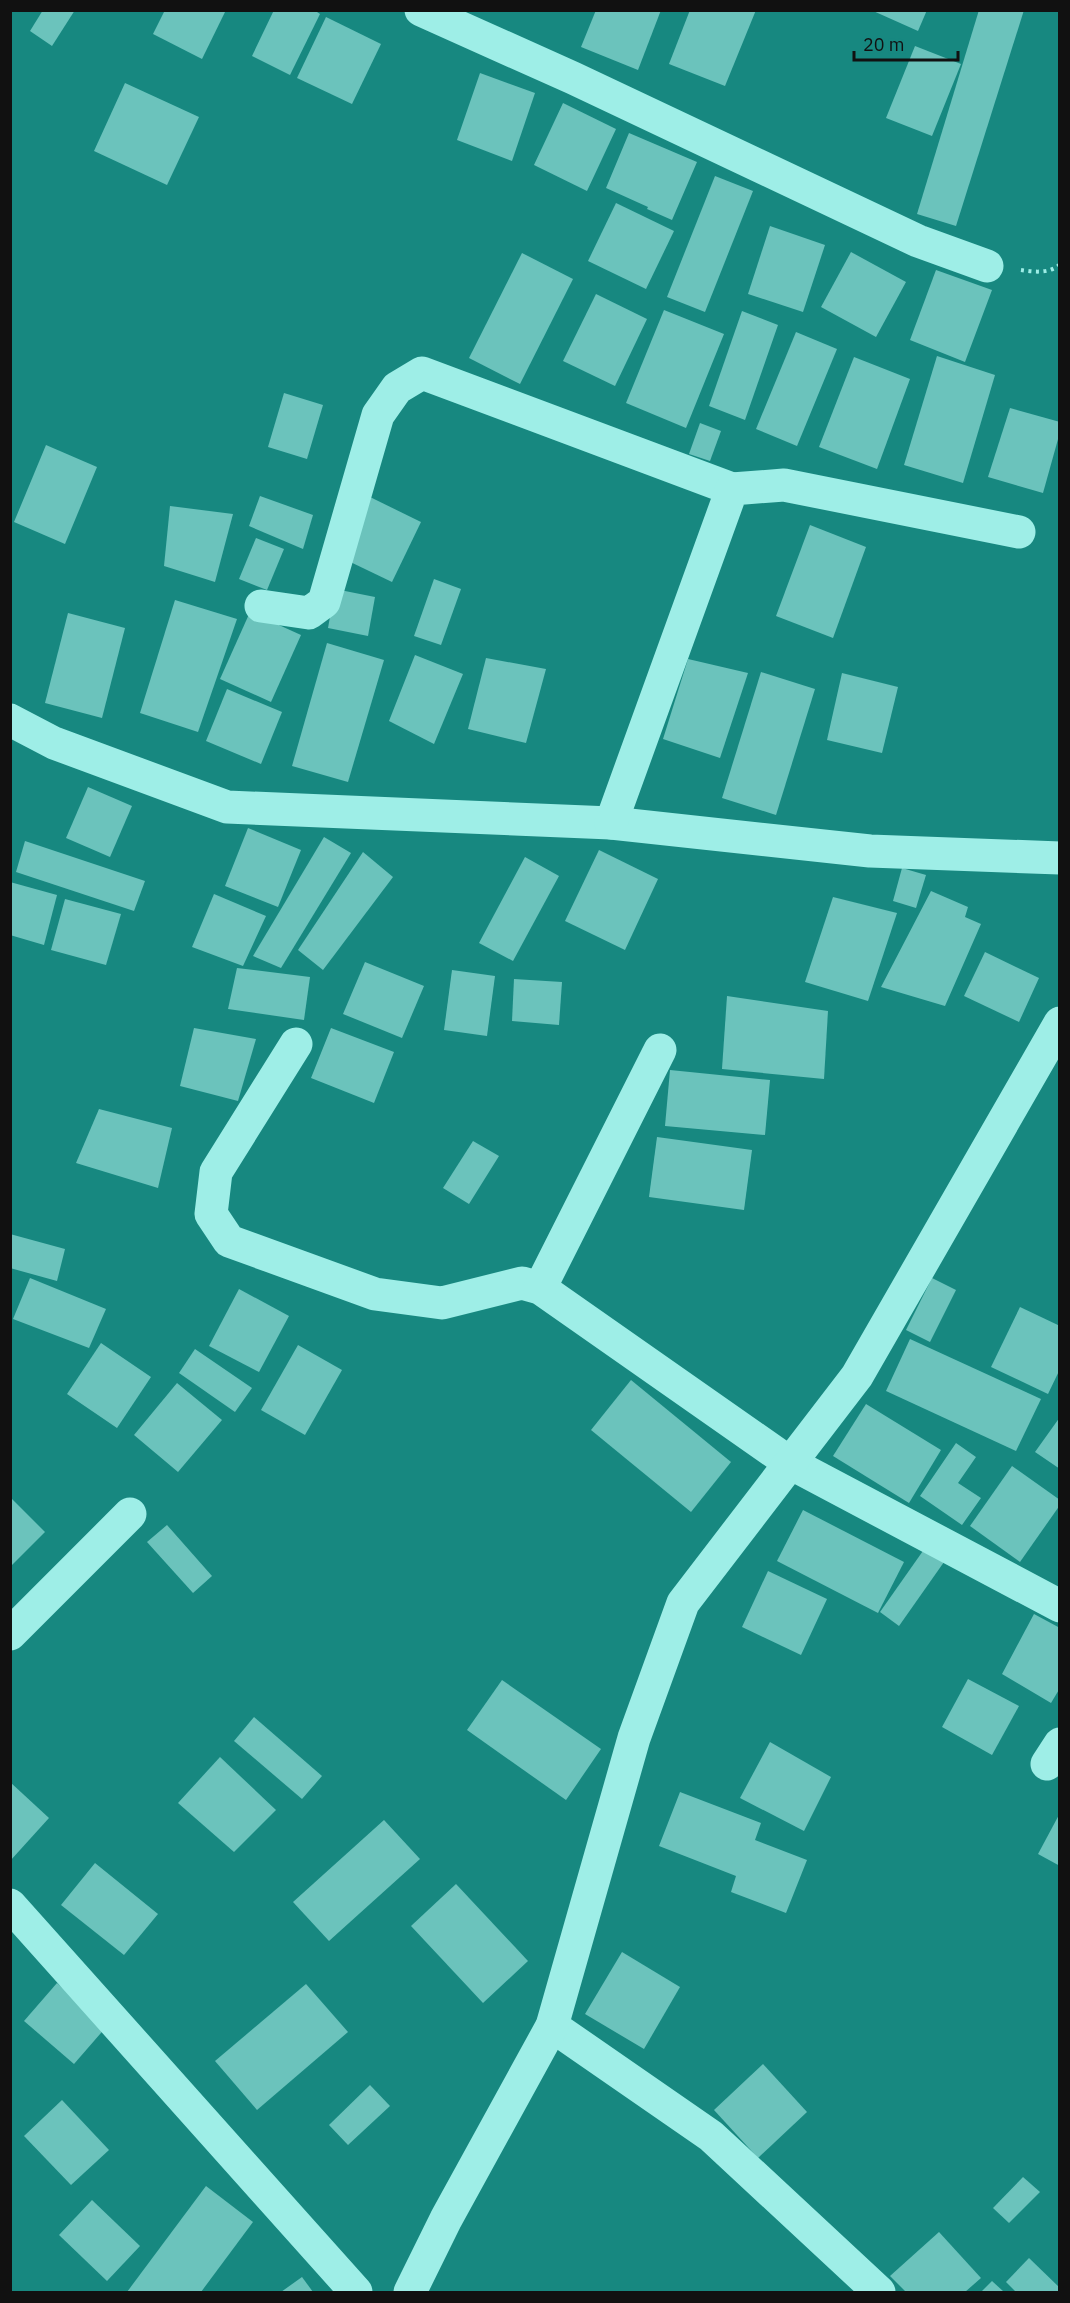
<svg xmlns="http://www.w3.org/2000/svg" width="1070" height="2303" font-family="'IBM Plex Sans',sans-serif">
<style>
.building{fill:#6bc3bc}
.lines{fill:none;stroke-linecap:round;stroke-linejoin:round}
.path{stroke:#9eeee7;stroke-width:4;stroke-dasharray:3 4.5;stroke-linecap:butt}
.minor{stroke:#9eeee7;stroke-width:33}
</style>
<rect width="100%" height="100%" fill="#178880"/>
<g class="building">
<polygon points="43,10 75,10 52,46 30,31"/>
<polygon points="165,10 226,10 202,59 153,34"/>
<polygon points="274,10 314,10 320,14 290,75 252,56"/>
<polygon points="596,10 661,10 638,70 581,47"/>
<polygon points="690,10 756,10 725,86 669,64"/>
<polygon points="871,10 927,10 918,31"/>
<polygon points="979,10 1024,10 956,226 917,214"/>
<polygon points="326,17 381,44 352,104 297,78"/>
<polygon points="915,46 961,64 932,136 886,118"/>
<polygon points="480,73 535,93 512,161 457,140"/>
<polygon points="125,83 199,117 167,185 94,151"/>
<polygon points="563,103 616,129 587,191 534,165"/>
<polygon points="629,133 697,162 672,220 647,209 648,207 606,188"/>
<polygon points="715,176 753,191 705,312 667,297"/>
<polygon points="616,203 674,231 646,289 588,261"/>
<polygon points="770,226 825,245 803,312 748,294"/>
<polygon points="851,252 906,282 876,337 821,307"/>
<polygon points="522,253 573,279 520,384 469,358"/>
<polygon points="936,270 992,290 965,362 910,340"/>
<polygon points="596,294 647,319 615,386 563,361"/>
<polygon points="664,310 724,334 686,428 626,403"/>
<polygon points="742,311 778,325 745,420 709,406"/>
<polygon points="796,332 837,349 797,446 756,429"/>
<polygon points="937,356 995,375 963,483 904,465"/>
<polygon points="854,357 910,379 877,469 819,447"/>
<polygon points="284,393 323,405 307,459 268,447"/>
<polygon points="1010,408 1060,422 1060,432 1043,493 988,477"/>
<polygon points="700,423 721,431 710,461 689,454"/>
<polygon points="46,445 97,467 65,544 14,522"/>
<polygon points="260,496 313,515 303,549 249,526"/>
<polygon points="370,497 421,522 392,582 342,558"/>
<polygon points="170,506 233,514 215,582 164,566"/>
<polygon points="810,525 866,547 833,638 776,616"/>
<polygon points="256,538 284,549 267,590 239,579"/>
<polygon points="434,579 461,589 441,645 414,636"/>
<polygon points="335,589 375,597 368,636 328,628"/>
<polygon points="175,600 237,619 198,732 140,713"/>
<polygon points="250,612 301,635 271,702 220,679"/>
<polygon points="68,613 125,628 102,718 45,703"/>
<polygon points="327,643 384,660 348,782 292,766"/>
<polygon points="415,655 463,674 434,744 389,721"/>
<polygon points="486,658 546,669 526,743 468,729"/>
<polygon points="688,659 748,673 720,758 663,739"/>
<polygon points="761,672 815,689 776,815 722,798"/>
<polygon points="842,673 898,687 882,753 827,740"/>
<polygon points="227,689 282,712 261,764 206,741"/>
<polygon points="88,787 132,806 110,857 66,838"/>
<polygon points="248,828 301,850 278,907 225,886"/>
<polygon points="324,837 351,853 281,968 253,956"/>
<polygon points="25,841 145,881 134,911 16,872"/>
<polygon points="599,850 658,879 625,950 565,921"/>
<polygon points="363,852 393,877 323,970 298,950"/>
<polygon points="525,857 559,876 513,961 479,943"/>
<polygon points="902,868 926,875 916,908 893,901"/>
<polygon points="10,882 57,895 44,945 10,935"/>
<polygon points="931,891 968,907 965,917 981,924 945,1006 881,987"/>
<polygon points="214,894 266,916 243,966 192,947"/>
<polygon points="833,897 897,913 868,1001 805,982"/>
<polygon points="65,899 121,914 106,965 51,950"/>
<polygon points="985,952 1039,978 1019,1022 964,996"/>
<polygon points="365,962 424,986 402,1038 343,1014"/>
<polygon points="237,968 310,977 304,1020 228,1009"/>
<polygon points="452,970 495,976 487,1036 444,1030"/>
<polygon points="514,979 562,982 559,1025 512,1021"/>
<polygon points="727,996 828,1011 824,1079 722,1069"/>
<polygon points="194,1028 256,1039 238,1101 180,1086"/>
<polygon points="331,1028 394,1052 374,1103 311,1078"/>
<polygon points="670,1070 770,1080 765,1135 665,1126"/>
<polygon points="99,1109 172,1128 158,1188 76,1163"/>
<polygon points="657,1137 752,1150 744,1210 649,1197"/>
<polygon points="473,1141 499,1156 469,1204 443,1188"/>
<polygon points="10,1234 65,1249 57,1281 10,1268"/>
<polygon points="30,1278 106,1309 89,1348 13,1319"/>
<polygon points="932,1278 956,1290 930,1342 906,1330"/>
<polygon points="239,1289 289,1316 259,1372 209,1346"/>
<polygon points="1020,1307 1060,1326 1060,1369 1048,1394 991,1367"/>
<polygon points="910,1339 1041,1399 1016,1451 886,1391"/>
<polygon points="101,1343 151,1377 117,1428 67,1394"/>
<polygon points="298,1345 342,1370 305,1435 261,1410"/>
<polygon points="195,1349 252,1388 235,1412 179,1373"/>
<polygon points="631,1380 731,1462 691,1512 591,1430"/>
<polygon points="177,1383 222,1420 178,1472 134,1435"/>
<polygon points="866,1404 941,1450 909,1503 833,1456"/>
<polygon points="1060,1417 1060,1469 1035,1452"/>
<polygon points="956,1443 976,1457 958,1483 981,1498 962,1525 920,1496"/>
<polygon points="1012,1466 1060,1500 1060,1505 1020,1562 970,1526"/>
<polygon points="10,1497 45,1532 10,1567"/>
<polygon points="803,1510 904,1562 878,1613 777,1561"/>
<polygon points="167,1525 212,1576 193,1593 147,1542"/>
<polygon points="925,1548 944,1562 899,1626 880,1612"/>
<polygon points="768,1571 827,1599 801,1655 742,1627"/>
<polygon points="1034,1614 1060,1628 1060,1688 1051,1703 1002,1674"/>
<polygon points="968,1679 1019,1706 992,1755 942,1727"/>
<polygon points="502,1680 601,1749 566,1800 467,1730"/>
<polygon points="254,1717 322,1776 302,1799 234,1741"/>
<polygon points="770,1742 831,1777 804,1831 740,1798"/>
<polygon points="220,1757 276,1810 234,1852 178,1803"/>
<polygon points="10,1782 49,1818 10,1861"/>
<polygon points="680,1792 761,1823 755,1840 807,1860 786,1913 731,1892 736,1876 659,1846"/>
<polygon points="1060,1813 1060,1866 1038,1854"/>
<polygon points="384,1820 420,1859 329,1941 293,1902"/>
<polygon points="95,1863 158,1914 124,1955 61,1905"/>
<polygon points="456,1884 528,1961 483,2003 411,1926"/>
<polygon points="622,1952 680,1987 644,2049 585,2014"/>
<polygon points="57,1983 107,2026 74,2064 24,2021"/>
<polygon points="306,1984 348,2032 257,2110 215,2061"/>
<polygon points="763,2064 807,2112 758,2158 714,2110"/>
<polygon points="370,2085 390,2106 348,2145 329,2125"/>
<polygon points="62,2100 109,2150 71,2185 24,2136"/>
<polygon points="1023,2177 1040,2192 1009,2223 993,2208"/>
<polygon points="206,2186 253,2222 201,2292 127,2292"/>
<polygon points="92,2200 140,2246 107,2281 59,2235"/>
<polygon points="939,2232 981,2278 965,2292 906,2292 890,2276"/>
<polygon points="1029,2258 1060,2288 1060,2292 1016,2292 1006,2282"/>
<polygon points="302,2277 313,2292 281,2292"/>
<polygon points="992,2281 1004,2292 981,2292"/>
</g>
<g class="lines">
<path class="path" d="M 1021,270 C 1034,272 1050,274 1060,264"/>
<g class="minor">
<polyline points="421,10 573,78 918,241 987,266"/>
<polyline points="261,606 309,613 324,602 378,415 397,388 422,373 732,489"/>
<polyline points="10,720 54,743 227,807 611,823 870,851 1060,858"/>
<polyline points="611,823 732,489 784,485 1019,532"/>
<polyline points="296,1044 216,1172 211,1214 229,1241 375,1294 442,1303 522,1283 540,1288 790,1463 1060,1606"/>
<polyline points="540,1288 660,1050"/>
<polyline points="10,1634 130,1514"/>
<polyline points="1047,1764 1060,1744"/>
<polyline points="10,1905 356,2292"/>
<polyline points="552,2026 711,2136 879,2292"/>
<polyline points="410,2292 446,2219 552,2026 634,1738 683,1603 857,1376 1060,1023"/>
</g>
</g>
<rect width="1070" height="2303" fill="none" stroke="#111111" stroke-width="24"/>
<path d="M854 51v9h104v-9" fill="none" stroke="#111111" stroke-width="3"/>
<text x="863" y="51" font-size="18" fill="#111111" stroke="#178880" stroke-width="4.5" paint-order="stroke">20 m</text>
</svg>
